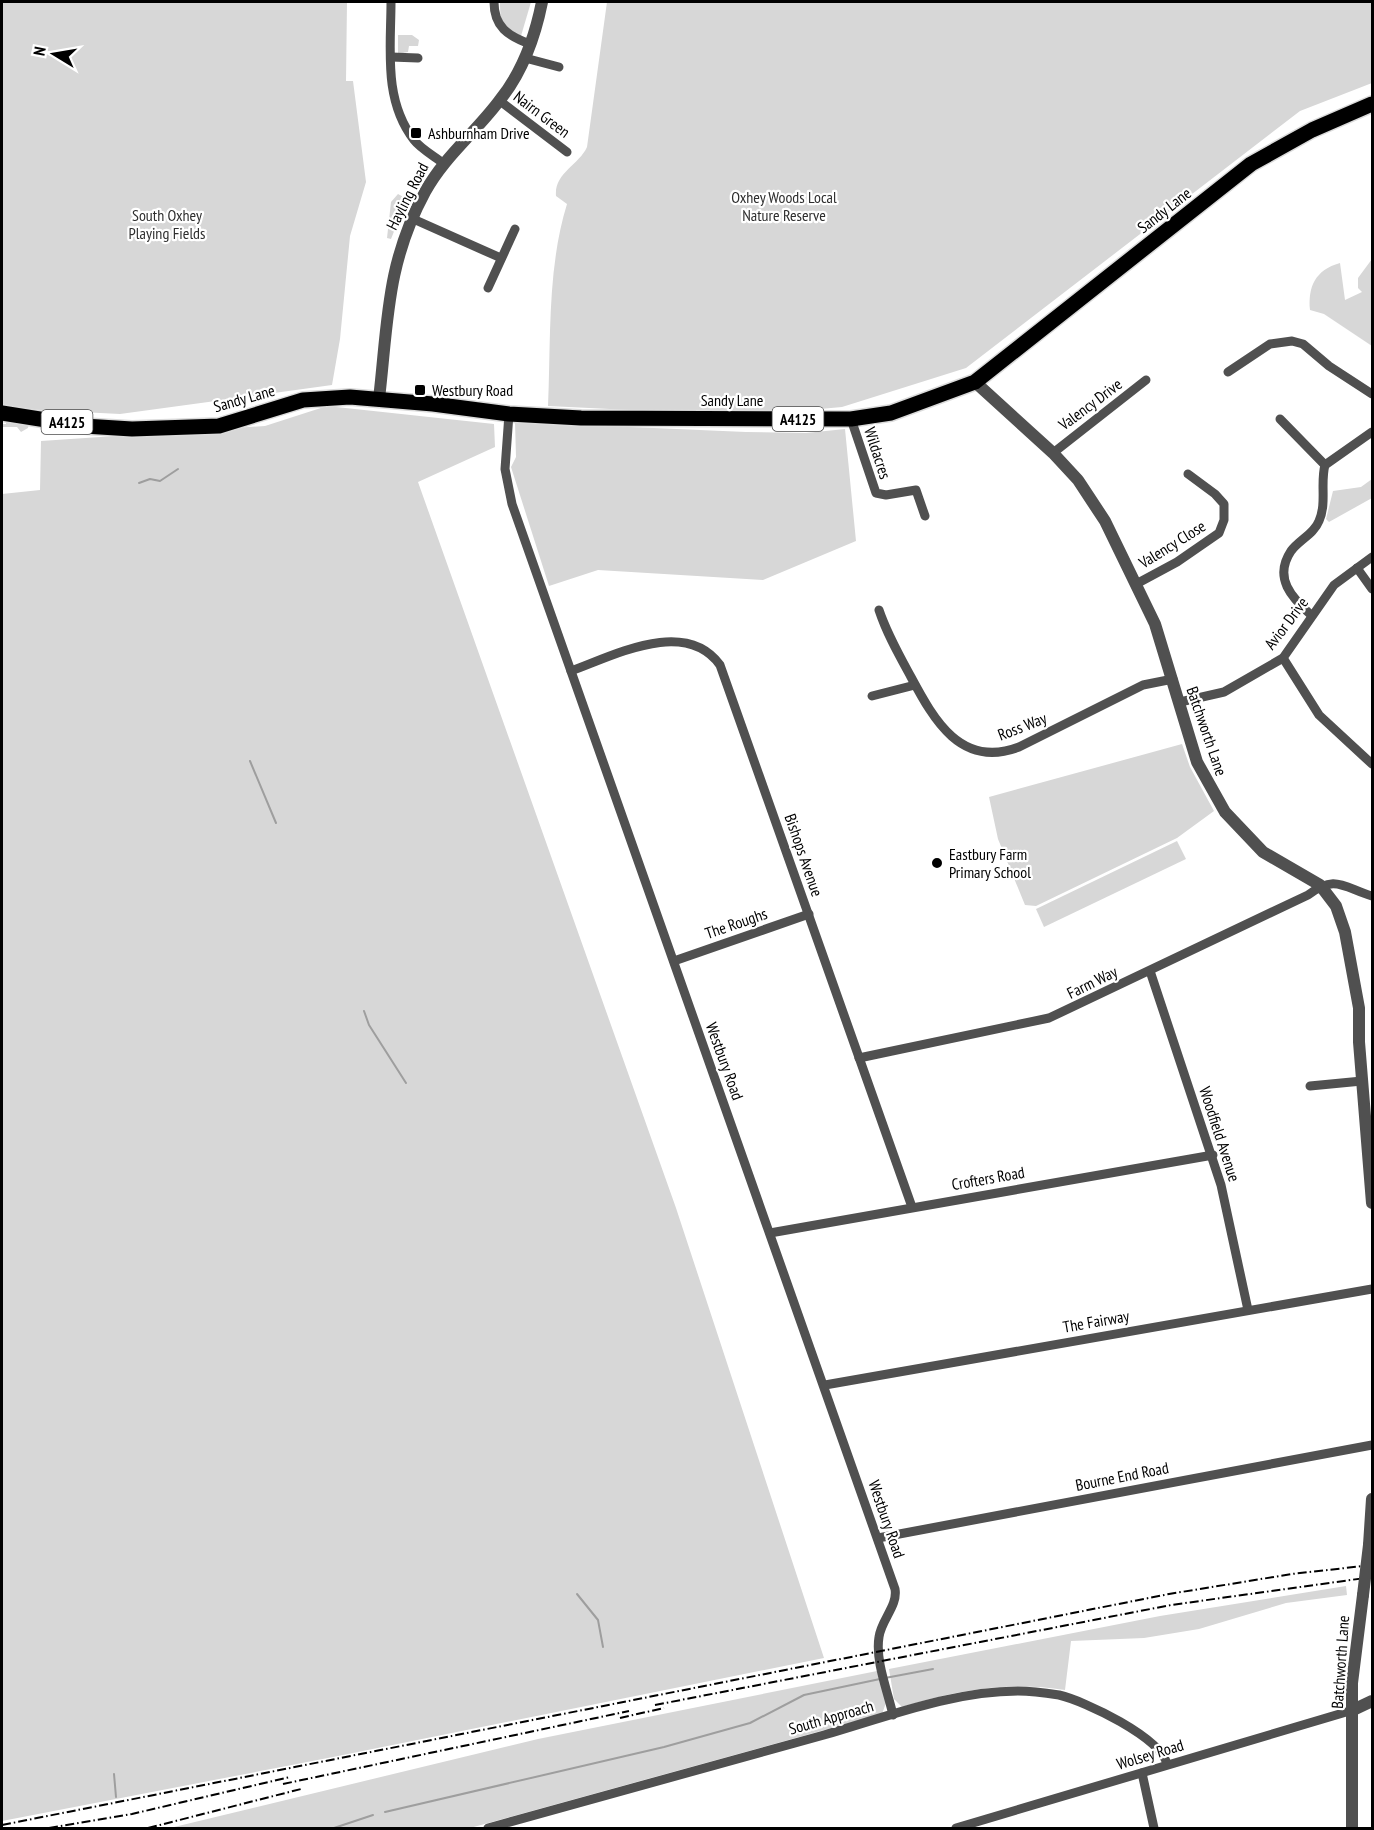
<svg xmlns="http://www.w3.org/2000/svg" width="1374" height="1830" font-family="'PT Sans Narrow',sans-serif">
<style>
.green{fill:#d7d7d7}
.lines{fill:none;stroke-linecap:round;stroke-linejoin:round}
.stream{stroke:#9e9e9e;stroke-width:2}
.primary-casing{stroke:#dbdbdb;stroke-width:18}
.minor{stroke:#505050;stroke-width:9}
.tertiary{stroke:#505050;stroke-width:12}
.primary{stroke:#000;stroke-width:15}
.rail{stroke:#000;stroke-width:2;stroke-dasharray:9 3 1.5 3;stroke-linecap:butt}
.tertiary-bridge{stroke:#505050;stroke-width:12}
.poi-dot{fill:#000;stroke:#fff;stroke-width:2}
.labels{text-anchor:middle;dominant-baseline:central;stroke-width:4.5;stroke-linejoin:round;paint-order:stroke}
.shield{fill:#fff;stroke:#4c4c4c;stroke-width:1.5}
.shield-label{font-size:15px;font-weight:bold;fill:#000}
.street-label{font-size:16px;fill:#000;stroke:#fff}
.poi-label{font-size:16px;fill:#000;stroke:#fff;text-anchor:start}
.park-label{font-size:16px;fill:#2e2e2e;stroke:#fff}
</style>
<rect width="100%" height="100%" fill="#fff"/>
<g class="green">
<polygon points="2,2 347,2 346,81 353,81 366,182 350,236 340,339 332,385 120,414 2,408"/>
<path d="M 500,2 L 531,2 L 521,36 C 501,28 500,19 500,2 Z"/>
<path d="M 607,2 L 1372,2 L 1372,83 L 1300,111 L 966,368 L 842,407 L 798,411 L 692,413 L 548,406 C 551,339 547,269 567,204 L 556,196 C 554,173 579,165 587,147 Z"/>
<polygon points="398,35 412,35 419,40 418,46 409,46 408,52 398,54"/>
<polygon points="398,194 407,199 391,239 387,238 391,202"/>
<path d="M 1372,259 L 1372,346 L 1324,314 L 1310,310 C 1308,287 1315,270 1340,263 L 1345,300 L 1362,292 L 1358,288 L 1358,278 Z"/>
<polygon points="327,406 494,424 495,447 418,482 676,1208 824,1658 333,1757 2,1821 2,494 40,490 41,441 265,426"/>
<polygon points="6,419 29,423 28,428 21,432 17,427 2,427 2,424 6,424"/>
<polygon points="515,422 746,432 806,433 845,429 856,541 763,580 598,570 549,586 511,467 516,457"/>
<polygon points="1372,479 1372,498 1329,522 1326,519 1333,491 1361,487"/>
<polygon points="1182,744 1190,767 1214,811 1177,838 1036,906 1025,905 998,839 989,797"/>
<polygon points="1177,841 1186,859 1044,927 1036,909"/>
<path d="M 1346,1586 L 1347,1595 L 1286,1603 L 1199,1629 L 1144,1638 L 1071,1641 L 1065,1690 C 1009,1681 956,1690 902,1707 L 894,1699 L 889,1669 L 1160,1616 Z"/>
<polygon points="877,1671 887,1700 882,1714 470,1828 170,1828 538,1739"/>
</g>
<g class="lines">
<g class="stream">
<polyline points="139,483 150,479 160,481 178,469"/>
<polyline points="250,761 276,823"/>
<polyline points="364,1011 369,1025 406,1083"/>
<polyline points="577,1594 598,1620 603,1647"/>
<polyline points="885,1678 933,1669"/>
<polyline points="114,1774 116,1797"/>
<polyline points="385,1812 664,1747 750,1723 804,1695 880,1679"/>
<polyline points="334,1828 373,1815"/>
</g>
<defs>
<polyline id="primary" points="2,413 84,426 132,429 219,426 303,400 350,397 433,404 509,414 581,418 851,419 891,413 975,382 1251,164 1312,130 1372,104"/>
</defs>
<use href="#primary" class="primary-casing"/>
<g class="minor">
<path d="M 391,2 C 391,48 383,100 414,140 C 421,149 434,156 443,163"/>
<path d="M 494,2 C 494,27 508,36 530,44"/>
<polyline points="391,57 418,58"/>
<polyline points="525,58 559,67"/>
<polyline points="500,101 567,152"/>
<polyline points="411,218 501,258"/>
<polyline points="488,288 515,229"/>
<polyline points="1228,372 1270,344 1292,341 1303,344 1329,366 1372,394"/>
<path d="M 509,414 L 505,469 L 512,504 L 895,1589 C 898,1606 881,1620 879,1637 C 875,1661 888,1692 893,1715"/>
<polyline points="851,419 876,493 886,495 916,490 925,516"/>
<polyline points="1280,419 1325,465"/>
<polyline points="1053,453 1146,380"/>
<polyline points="1357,568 1372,589"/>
<polyline points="1138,583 1177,562 1219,533 1224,520 1224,504 1215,494 1188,474"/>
<path d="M 879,610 C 887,634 899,655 911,677 C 934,720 961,769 1019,747 L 1143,685 L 1173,679"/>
<path d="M 1311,615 C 1292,598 1273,578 1291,551 C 1299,540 1314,534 1319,521 C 1327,503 1320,483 1325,465 L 1372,432"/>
<polyline points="1283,658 1319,715 1372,764"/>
<path d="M 571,671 C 613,656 685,617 720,665 L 912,1207"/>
<polyline points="872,696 915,685"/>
<polyline points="1180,702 1224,692 1283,658 1334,585 1372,557"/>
<polyline points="674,961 809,914"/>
<polyline points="1150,971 1221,1185 1248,1310"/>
<path d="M 859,1058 L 1049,1018 L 1308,895 C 1335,874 1343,887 1372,896"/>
<polyline points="1310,1086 1362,1081"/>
<polyline points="770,1233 1213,1155"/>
<polyline points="825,1385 1372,1289"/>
<polyline points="878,1538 1372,1445"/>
<polyline points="1142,1773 1154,1828"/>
<path d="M 488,1828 C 600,1797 712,1766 824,1735 C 886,1717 953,1691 1018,1691 C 1031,1691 1046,1693 1059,1695 C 1085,1701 1160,1737 1167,1764"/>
<polyline points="956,1828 1353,1710"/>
</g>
<g class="tertiary">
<polyline points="975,382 1053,453 1078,480 1105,521 1155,624 1197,762 1225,812 1263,852 1320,885 1336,906 1345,932 1359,1008 1359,1042 1372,1203"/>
<path d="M 379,399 C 388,322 386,264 425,192 C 444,157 475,133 499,101 C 522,73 535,37 542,2"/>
<polyline points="1369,1545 1372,1499"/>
<polyline points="1353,1710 1372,1701"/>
<polyline points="1352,1828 1352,1683 1363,1595"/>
</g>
<use href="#primary" class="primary"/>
<g class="rail">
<polyline points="655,1705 1171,1605 1372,1577"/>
<polyline points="620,1718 664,1708"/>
<polyline points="283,1784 629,1711"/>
<polyline points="2,1825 1169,1594 1292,1574 1372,1565"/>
<polyline points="49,1828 132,1814 290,1777"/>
<polyline points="148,1828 301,1789"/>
</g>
<polyline class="tertiary-bridge" points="1363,1595 1369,1545"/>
</g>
<g class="poi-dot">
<rect x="410" y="127" width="12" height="12" rx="3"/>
<rect x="414" y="384" width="12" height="12" rx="3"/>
<circle cx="937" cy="863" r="6"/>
</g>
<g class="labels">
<g class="shield">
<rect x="772.5" y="407" width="51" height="24" rx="4.5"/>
<rect x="41.5" y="410" width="51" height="24" rx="4.5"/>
</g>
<g class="shield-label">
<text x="798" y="419">A4125</text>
<text x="67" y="422">A4125</text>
</g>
<g class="street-label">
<text transform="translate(542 114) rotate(37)">Nairn Green</text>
<text transform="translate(407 196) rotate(-63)">Hayling Road</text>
<text transform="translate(1164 210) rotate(-38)">Sandy Lane</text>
<text transform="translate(244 398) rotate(-16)">Sandy Lane</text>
<text x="732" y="400">Sandy Lane</text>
<text transform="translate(1090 404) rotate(-37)">Valency Drive</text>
<text transform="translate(878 453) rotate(72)">Wildacres</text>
<text transform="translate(1172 544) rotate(-32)">Valency Close</text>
<text transform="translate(1286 623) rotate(-53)">Avior Drive</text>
<text transform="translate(1022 726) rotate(-21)">Ross Way</text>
<text transform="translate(1207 731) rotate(71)">Batchworth Lane</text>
<text transform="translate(804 855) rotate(71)">Bishops Avenue</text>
<text transform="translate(736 923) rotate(-19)">The Roughs</text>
<text transform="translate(1092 982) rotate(-26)">Farm Way</text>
<text transform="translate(725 1061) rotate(70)">Westbury Road</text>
<text transform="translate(1220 1134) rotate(72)">Woodfield Avenue</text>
<text transform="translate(988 1178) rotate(-10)">Crofters Road</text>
<text transform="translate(1096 1321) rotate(-10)">The Fairway</text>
<text transform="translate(1122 1476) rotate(-11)">Bourne End Road</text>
<text transform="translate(887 1519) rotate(71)">Westbury Road</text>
<text transform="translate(1340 1662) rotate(-86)">Batchworth Lane</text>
<text transform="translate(831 1717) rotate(-16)">South Approach</text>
<text transform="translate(1150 1754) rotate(-17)">Wolsey Road</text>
</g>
<g class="poi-label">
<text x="428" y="133">Ashburnham Drive</text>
<text x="432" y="390">Westbury Road</text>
<text x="949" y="854">Eastbury Farm<tspan x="949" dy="18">Primary School</tspan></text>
</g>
<g class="park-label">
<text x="784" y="197">Oxhey Woods Local<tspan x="784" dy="18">Nature Reserve</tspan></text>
<text x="167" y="215">South Oxhey<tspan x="167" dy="18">Playing Fields</tspan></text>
</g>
</g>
<rect width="1374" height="1830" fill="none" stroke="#000000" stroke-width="6"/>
<g transform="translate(54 54) rotate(281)" stroke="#ffffff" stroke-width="4.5" paint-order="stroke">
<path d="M0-4.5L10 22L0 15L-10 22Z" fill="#000000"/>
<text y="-9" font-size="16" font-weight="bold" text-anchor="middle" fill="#000000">N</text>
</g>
</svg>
